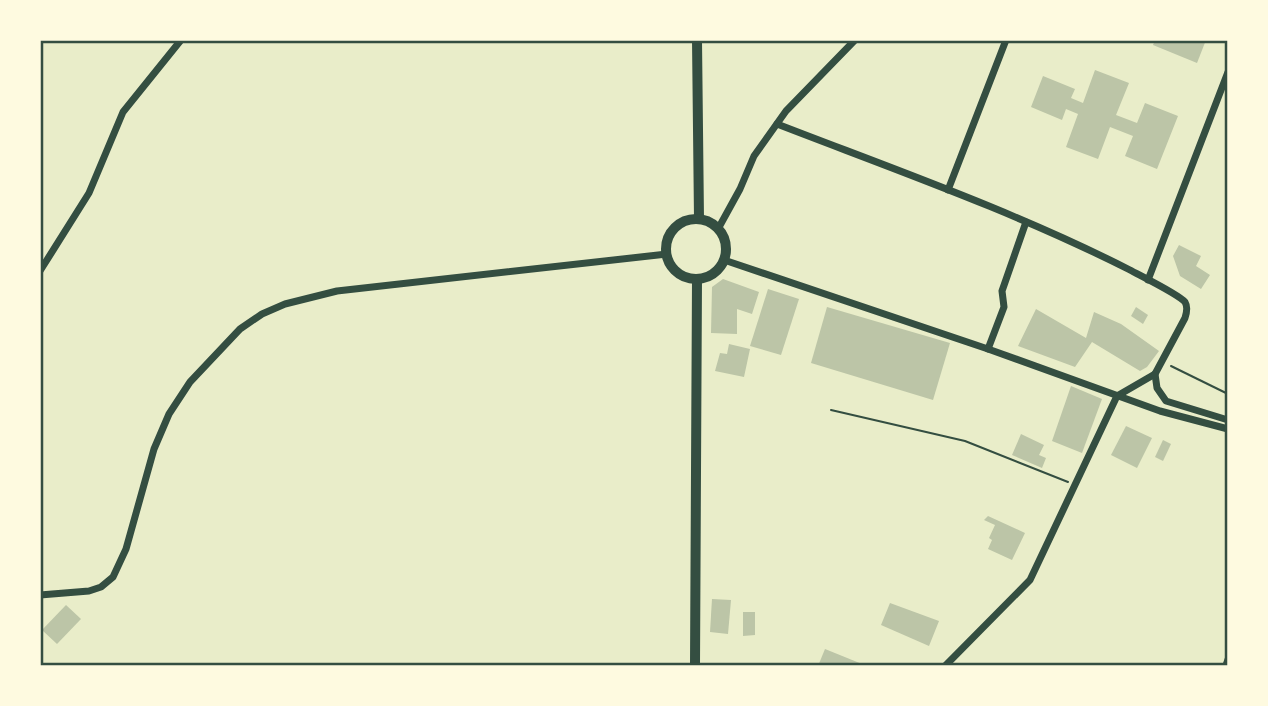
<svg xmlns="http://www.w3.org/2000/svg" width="1268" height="706" font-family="'Sofia Sans Condensed',sans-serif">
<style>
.building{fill:#bcc5a7}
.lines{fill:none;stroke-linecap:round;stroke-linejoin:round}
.path{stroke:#344e41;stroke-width:2}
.minor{stroke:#344e41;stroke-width:7}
.secondary{stroke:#344e41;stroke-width:10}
.neatline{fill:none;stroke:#344e41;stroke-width:2.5}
</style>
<rect width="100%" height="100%" fill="#e9edc9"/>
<g class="building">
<polygon points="1155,40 1206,40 1197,63 1153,45"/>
<polygon points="1095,70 1129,83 1116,115 1137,123 1145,103 1178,116 1157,169 1125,156 1133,136 1110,127 1098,159 1066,147 1078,114 1066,109 1062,120 1031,107 1043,76 1075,89 1071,98 1083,103"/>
<polygon points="1179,245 1201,256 1196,266 1210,275 1201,289 1180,276 1173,256"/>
<polygon points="723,279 759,292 752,314 737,309 737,334 711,333 712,287"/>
<polygon points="768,289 799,299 781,355 750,346"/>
<polygon points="827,307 950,343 933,400 811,363"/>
<polygon points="1136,307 1148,315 1143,324 1131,316"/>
<polygon points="1036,309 1086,338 1094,312 1121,324 1159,351 1147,367 1140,371 1092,342 1075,367 1018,346"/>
<polygon points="729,344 750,349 744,377 715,371 720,353 727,354"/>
<polygon points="1071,386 1102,399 1082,453 1052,441"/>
<polygon points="1126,426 1152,438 1137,468 1111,455"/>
<polygon points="1021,434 1044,445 1039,455 1046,458 1042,468 1012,455"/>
<polygon points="1163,440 1171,444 1163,461 1155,457"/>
<polygon points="988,516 1025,533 1012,560 988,549 992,540 989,538 995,525 984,520"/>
<polygon points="712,599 731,600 728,634 710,632"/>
<polygon points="890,603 939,621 929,646 881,625"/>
<polygon points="66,605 81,619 57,644 42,630"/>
<polygon points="743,612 755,612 755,635 743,636"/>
<polygon points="825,649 867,666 818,666"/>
</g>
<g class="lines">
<g class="path">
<polyline points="1171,366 1228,394"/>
<polyline points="831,410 965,441 1068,482"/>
<polyline points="1223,666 1228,652"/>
</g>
<g class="minor">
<path d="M 777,124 C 896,170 1016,212 1130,270 C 1141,276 1178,294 1185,302 C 1188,307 1187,312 1185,318 L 1155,374 L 1117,396"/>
<polyline points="948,190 1006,40"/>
<polyline points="718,229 740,189 754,156 786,111 855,40"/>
<polyline points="724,260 988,349 1160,411 1228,429"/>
<polyline points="40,271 89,193 123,112 181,40"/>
<polyline points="1148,280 1228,72"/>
<polyline points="988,349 1004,307 1002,291 1026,222"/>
<polyline points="1155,374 1157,388 1166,401 1228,420"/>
<polyline points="40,595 89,591 101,587 113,577 126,549 154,449 169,414 190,382 240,329 262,314 285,304 337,291 667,254"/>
<polyline points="945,666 1030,580 1117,396"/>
</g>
<g class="secondary">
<polyline points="697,40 699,219"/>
<circle cx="696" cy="249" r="30"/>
<polyline points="695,666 697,279"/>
</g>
</g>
<rect width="1268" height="706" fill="none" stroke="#fefae0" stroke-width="84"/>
<rect x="42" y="42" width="1184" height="622" class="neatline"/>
</svg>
